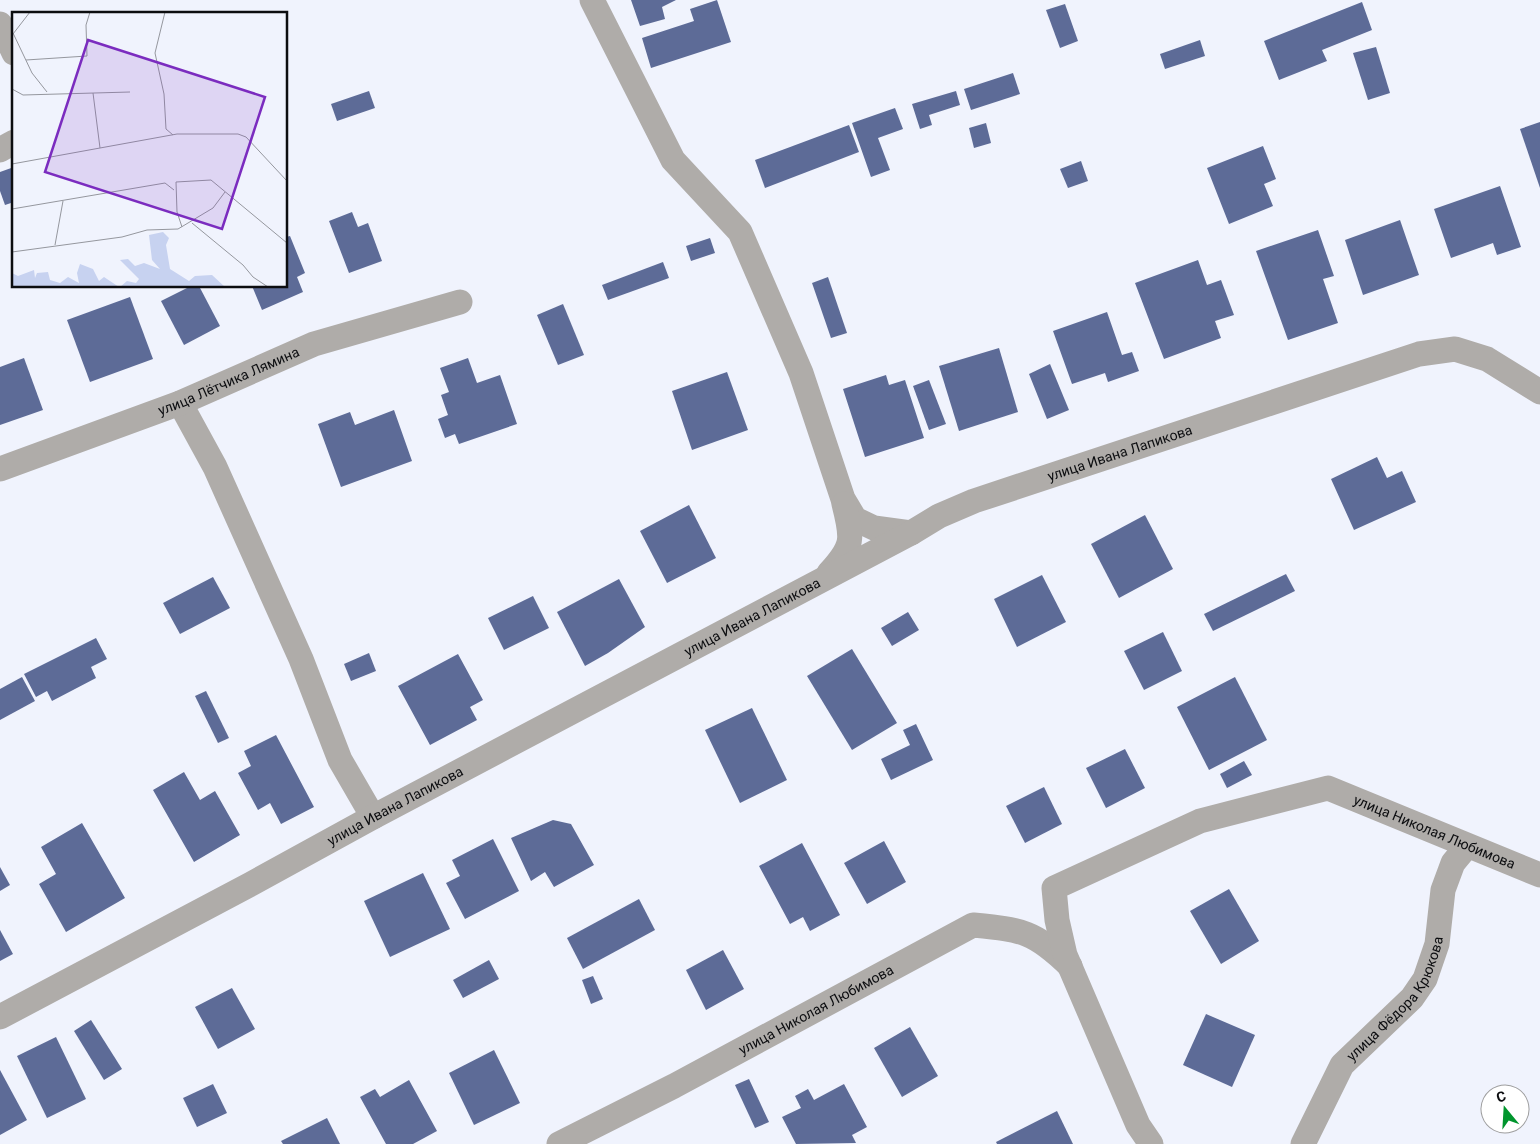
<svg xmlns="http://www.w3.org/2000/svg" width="1540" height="1144" font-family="Roboto,sans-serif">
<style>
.building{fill:#5d6b97}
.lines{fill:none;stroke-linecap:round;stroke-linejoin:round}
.minor{stroke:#afaca9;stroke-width:25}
.labels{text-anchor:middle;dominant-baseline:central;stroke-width:4.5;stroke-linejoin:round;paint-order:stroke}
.street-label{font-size:14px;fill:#0c0d10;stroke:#fff}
.inset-road{fill:none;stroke:#95979e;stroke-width:1}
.view{fill:#7b2cbf;fill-opacity:0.15;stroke:#7b2cbf;stroke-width:2.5}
.inset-edge{fill:none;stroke:#0c0d10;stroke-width:2.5}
</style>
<rect width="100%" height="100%" fill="#f0f3fd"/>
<g class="building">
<polygon points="631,0 676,0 662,7 665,19 640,26"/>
<polygon points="717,0 731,42 651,68 642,38 694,21 690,9"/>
<polygon points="1362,2 1372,30 1322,50 1327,61 1279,80 1264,41"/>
<polygon points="1065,4 1078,41 1060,48 1046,10"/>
<polygon points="1200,40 1205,56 1165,69 1160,54"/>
<polygon points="1376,47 1390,93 1368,100 1353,53"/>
<polygon points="1013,73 1020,94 971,110 964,89"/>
<polygon points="369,91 375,108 337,121 331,104"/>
<polygon points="956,91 960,105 929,115 932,125 920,129 912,104"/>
<polygon points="895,108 903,129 878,138 890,170 871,177 852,123"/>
<polygon points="1540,122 1540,188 1520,129"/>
<polygon points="986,123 991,143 974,148 969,128"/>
<polygon points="849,125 859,152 765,188 755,160"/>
<polygon points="1263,146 1276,179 1264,184 1273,206 1229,224 1207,168"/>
<polygon points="1081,161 1088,181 1068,188 1060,169"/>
<polygon points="14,167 14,202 5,205 0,191 0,172"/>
<polygon points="1500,186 1521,247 1497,255 1493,243 1451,258 1434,209"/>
<polygon points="352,212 358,227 368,223 382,261 349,273 329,221"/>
<polygon points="1400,220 1419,275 1363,295 1345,240"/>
<polygon points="1318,230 1334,276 1323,279 1338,323 1288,340 1256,251"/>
<polygon points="290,236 305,273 297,277 303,292 262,310 252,286 286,286 286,237"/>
<polygon points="710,238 715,253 691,261 686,246"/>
<polygon points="1198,260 1207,285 1221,280 1234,315 1215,321 1221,338 1164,359 1135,283"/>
<polygon points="663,262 669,278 608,300 602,285"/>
<polygon points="828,277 847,333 831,338 812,283"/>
<polygon points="191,286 199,286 220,326 184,345 161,301"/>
<polygon points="130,297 153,359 90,382 67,320"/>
<polygon points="563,304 584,355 558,365 537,315"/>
<polygon points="1107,312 1122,355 1132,352 1139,371 1108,382 1105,373 1072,384 1053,331"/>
<polygon points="999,348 1018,412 959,431 939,366"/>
<polygon points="24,358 43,410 0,425 0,367"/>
<polygon points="468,358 477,383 500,375 517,424 459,444 455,434 445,438 438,419 448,415 441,395 449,392 440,368"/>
<polygon points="1050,364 1069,410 1047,419 1029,374"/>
<polygon points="727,372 748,430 692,450 672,391"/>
<polygon points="886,375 889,385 905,380 924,438 865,457 843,389"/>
<polygon points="929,380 946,424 929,430 913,386"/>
<polygon points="394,410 412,461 341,487 318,424 350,412 355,425"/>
<polygon points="1377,457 1387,478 1402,471 1416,502 1354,530 1331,479"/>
<polygon points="689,505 716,558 667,583 640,531"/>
<polygon points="1145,515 1173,569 1119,598 1091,544"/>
<polygon points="1286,574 1295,591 1213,631 1204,614"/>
<polygon points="1042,575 1066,622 1017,647 994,599"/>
<polygon points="213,577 230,608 180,634 163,603"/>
<polygon points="619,579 645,627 608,653 585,666 557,612"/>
<polygon points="533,596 549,628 504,650 488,618"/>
<polygon points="908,612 919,630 892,646 881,628"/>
<polygon points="1163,632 1182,671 1144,690 1124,651"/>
<polygon points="96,638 107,659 91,667 96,678 52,701 47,691 36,697 24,674"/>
<polygon points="852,649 897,723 852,750 807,676"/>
<polygon points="369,653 376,671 351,681 344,664"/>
<polygon points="458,654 483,700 470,707 477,720 430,745 398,686"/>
<polygon points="22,677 35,701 0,720 0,689"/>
<polygon points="1235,677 1267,740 1209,770 1177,707"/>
<polygon points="206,691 229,738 218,743 195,696"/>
<polygon points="752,708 787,780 740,803 705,730"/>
<polygon points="916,724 933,760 891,780 881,759 910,745 903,730"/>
<polygon points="276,735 314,807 281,824 270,803 258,810 238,773 251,766 244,751"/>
<polygon points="1125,749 1145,788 1106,808 1086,768"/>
<polygon points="1244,761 1252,775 1227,788 1220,774"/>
<polygon points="184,772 200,800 215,791 240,835 194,862 153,790"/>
<polygon points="1044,787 1062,824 1025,843 1006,806"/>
<polygon points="553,820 571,824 594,865 554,887 545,872 531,881 511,838"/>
<polygon points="82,823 125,898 66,932 39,884 56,874 41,847"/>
<polygon points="493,839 519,891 465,919 446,883 460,876 452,860"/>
<polygon points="884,841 906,882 867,904 844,863"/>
<polygon points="802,843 840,915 810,931 803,917 790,924 759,866"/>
<polygon points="0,867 10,885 0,891"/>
<polygon points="423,873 450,929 390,957 364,901"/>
<polygon points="1229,889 1259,941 1221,964 1190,911"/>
<polygon points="639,899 655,930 583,969 567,938"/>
<polygon points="0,930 13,954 0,961"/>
<polygon points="723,950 744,989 706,1010 686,970"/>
<polygon points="489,960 499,979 463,998 453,980"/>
<polygon points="593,976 603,999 591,1004 582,980"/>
<polygon points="232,988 255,1029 218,1049 195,1007"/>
<polygon points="1206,1014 1255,1035 1232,1087 1183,1065"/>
<polygon points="91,1020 122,1069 104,1080 74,1031"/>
<polygon points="910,1027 938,1076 902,1097 874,1048"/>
<polygon points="56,1037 86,1099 47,1118 17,1056"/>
<polygon points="494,1050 520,1103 474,1125 449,1073"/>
<polygon points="0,1070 27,1120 0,1135"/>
<polygon points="749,1079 769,1122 755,1128 735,1085"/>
<polygon points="409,1080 437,1131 413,1144 386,1144 360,1097 375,1089 380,1097"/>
<polygon points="213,1084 227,1113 197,1127 183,1098"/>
<polygon points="844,1084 867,1127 852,1135 856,1143 796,1144 782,1117 801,1108 795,1096 808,1089 814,1100"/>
<polygon points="1057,1111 1073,1144 997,1144 996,1142"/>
<polygon points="327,1118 340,1144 283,1144 281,1141"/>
</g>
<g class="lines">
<g class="minor">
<polyline points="592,0 673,160 740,232 801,373 843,499 855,519 874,528 911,533"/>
<polyline points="0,24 14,53"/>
<polyline points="0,150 14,142"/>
<polyline points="180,403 215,467 301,659 340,760 373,817"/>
<path id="s1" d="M 0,469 L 180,403 L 314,344 L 460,302"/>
<path d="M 829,573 C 854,546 853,539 844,504"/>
<path id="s2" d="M 0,1017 L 251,884 L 373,817 L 911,533 L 939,516 L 974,501 L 1419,354 L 1455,349 L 1487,359 L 1540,392"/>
<path id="s3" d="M 559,1144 L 674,1086 L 973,925 C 1023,930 1034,931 1070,966"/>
<path id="s4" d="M 1151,1144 L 1138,1125 L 1065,955 L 1057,920 L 1054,888 L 1200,821 L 1328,788 L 1540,875"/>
<path id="s5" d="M 1303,1144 L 1342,1065 L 1412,998 L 1425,979 L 1437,944 L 1443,890 L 1453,863 L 1467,846"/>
</g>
</g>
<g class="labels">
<g class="street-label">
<text stroke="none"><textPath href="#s1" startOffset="245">улица Лётчика Лямина</textPath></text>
<text stroke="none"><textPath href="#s2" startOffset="1256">улица Ивана Лапикова</textPath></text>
<text stroke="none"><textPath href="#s2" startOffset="852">улица Ивана Лапикова</textPath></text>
<text stroke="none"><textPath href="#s2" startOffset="448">улица Ивана Лапикова</textPath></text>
<text stroke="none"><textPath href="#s4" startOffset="684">улица Николая Любимова</textPath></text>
<text stroke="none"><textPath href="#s5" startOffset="175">улица Фёдора Крюкова</textPath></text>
<text stroke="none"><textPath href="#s3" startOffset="290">улица Николая Любимова</textPath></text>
</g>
</g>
<g transform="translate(12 12)">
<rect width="275" height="275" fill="#f0f3fd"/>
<path d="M 151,220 L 157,226 L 154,233 L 158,257 L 177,269 L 183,264 L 200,263 L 213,275 L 108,275 L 115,269 L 124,271 L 127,267 L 108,248 L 116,247 L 123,254 L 132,251 L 148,257 L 140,248 L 137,223 ZM 68,252 L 81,257 L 87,269 L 92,265 L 107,275 L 0,275 L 0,261 L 6,264 L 22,258 L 23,266 L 25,261 L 36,260 L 38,268 L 48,271 L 56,265 L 67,271 L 65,261 Z" fill="#c7d2f0"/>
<path class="inset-road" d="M 153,0 L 143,41 L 152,82 L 154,117 L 161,123M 1,21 L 20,61 L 35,80M 1,22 L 18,0M 14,48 L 75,44 L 74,13 L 78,0M 0,77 L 11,83 L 118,80M 81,81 L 88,136M 0,152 L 165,122 L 226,122 L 234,125 L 275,169M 0,197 L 153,171 L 162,178M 180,211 L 231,253 L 241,265 L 256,275M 170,215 L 165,200 L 164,170 L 199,168 L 275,231M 43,233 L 51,189M 0,240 L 110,225 L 135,218 L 166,217 L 201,196 L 213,180"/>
<path class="view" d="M 76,28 L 253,85 L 210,217 L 33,160 Z"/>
<rect width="275" height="275" class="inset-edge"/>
</g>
<g transform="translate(1505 1109) rotate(342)"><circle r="24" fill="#ffffff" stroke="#9e9e9f"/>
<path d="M0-4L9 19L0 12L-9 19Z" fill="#00952d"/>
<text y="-8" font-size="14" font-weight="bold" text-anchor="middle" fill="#0c0d10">С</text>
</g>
</svg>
